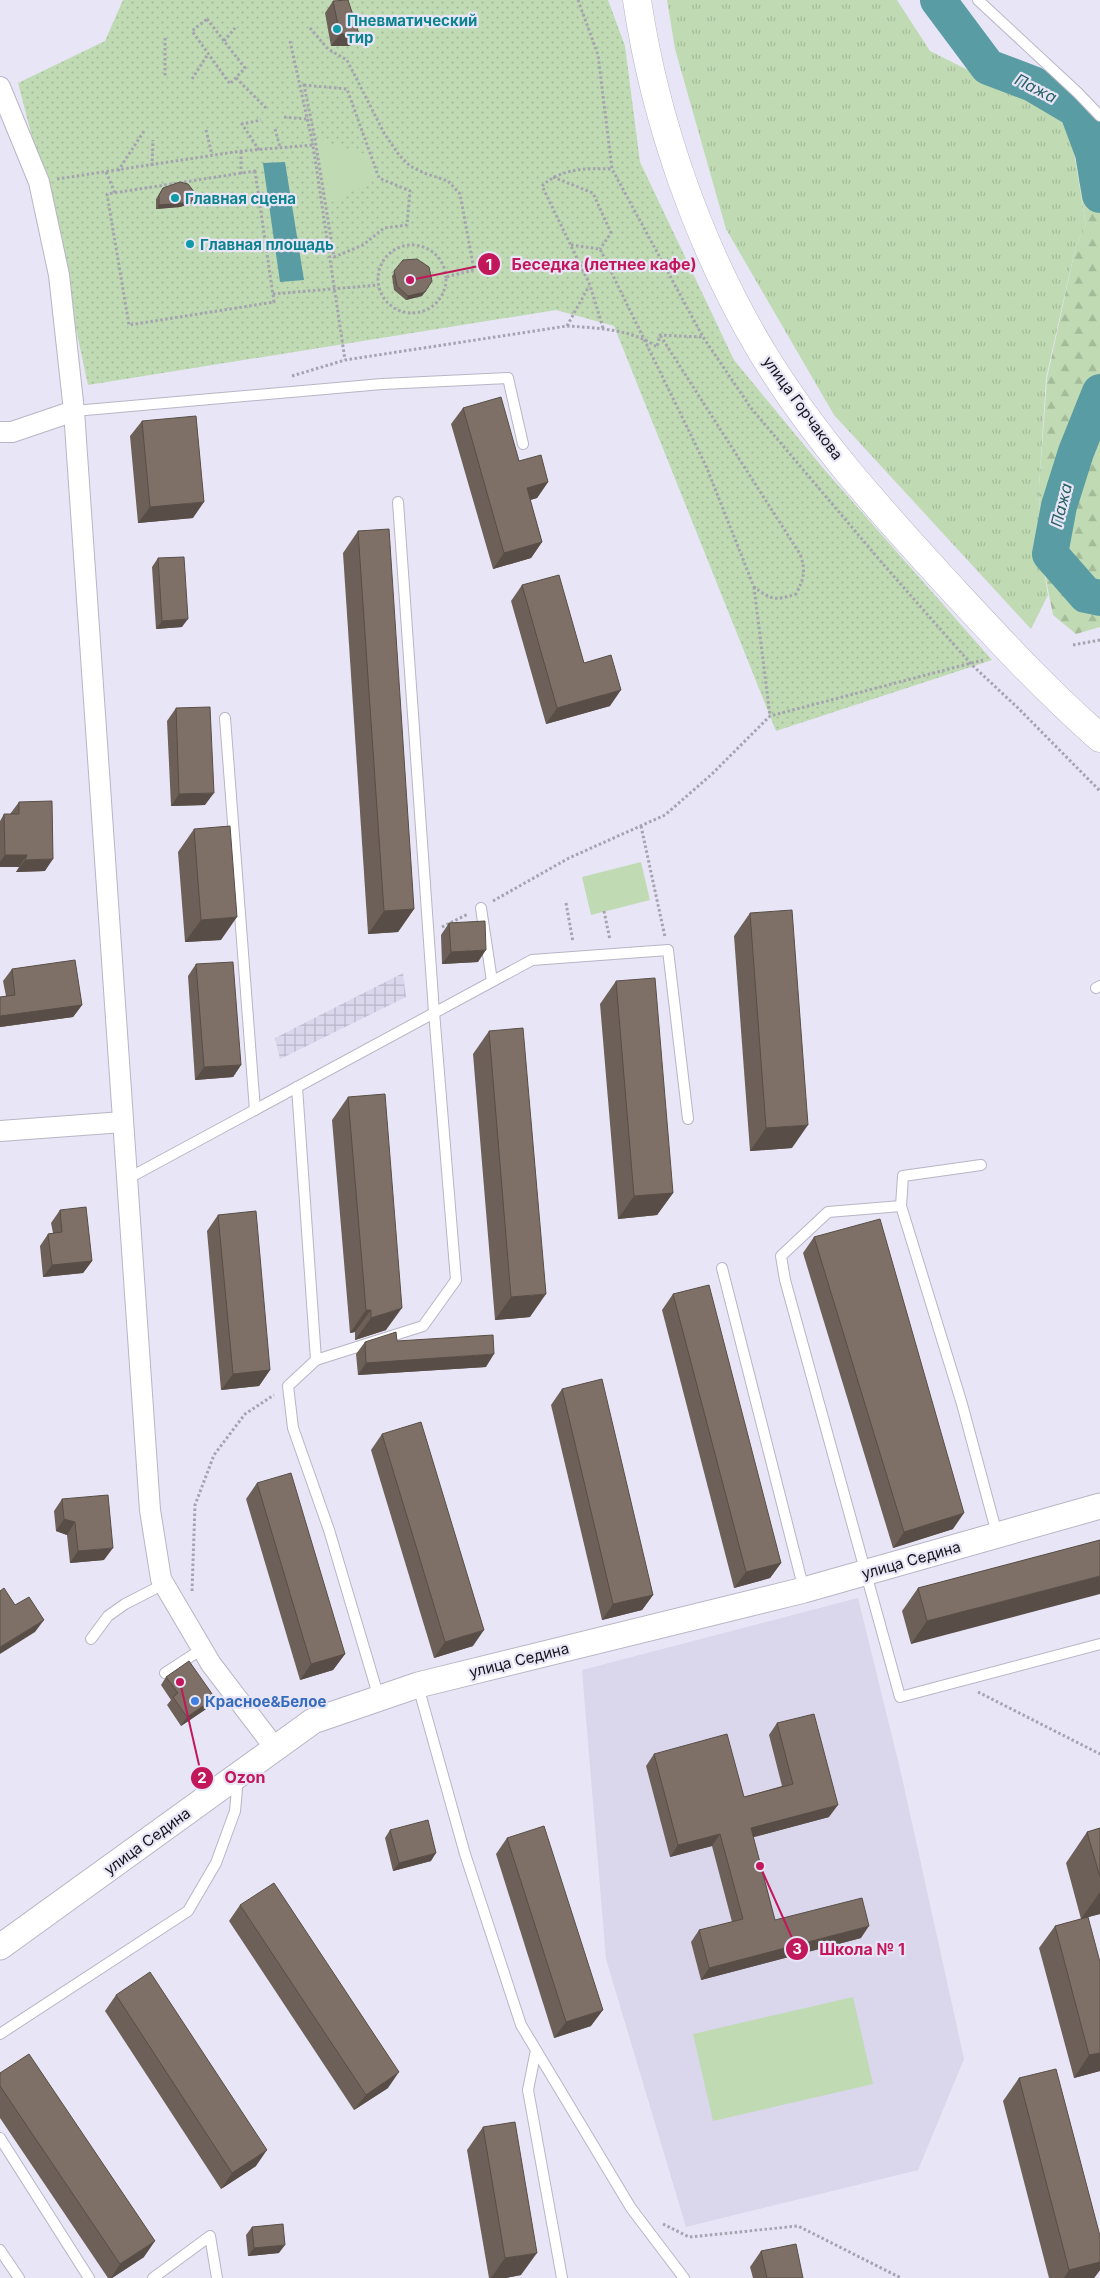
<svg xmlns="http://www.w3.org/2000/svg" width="1100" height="2278" font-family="Inter,sans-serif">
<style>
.built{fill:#dad6ec}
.industrial{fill:url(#industrial-grid)}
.grass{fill:url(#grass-tufts)}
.forest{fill:url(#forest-firs)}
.park{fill:url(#park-dots)}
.pitch{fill:#c0dbb4}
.water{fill:#599ca3}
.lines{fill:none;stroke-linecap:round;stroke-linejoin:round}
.river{stroke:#599ca3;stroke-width:36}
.service-casing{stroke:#b8b5c5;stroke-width:12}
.minor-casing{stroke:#b8b5c5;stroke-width:22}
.tertiary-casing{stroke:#b8b5c5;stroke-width:27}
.secondary-casing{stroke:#b8b5c5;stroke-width:29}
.path{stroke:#a6a3b1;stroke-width:3;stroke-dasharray:2.5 2.5;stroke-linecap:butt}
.service{stroke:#fff;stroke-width:10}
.minor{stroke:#fff;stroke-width:20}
.tertiary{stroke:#fff;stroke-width:25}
.secondary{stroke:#fff;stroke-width:28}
.wall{fill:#6c6058}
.shaded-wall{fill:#584e47}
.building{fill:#7e7066;stroke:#584e47}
.culture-dot{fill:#0f9aa8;stroke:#e8e5f6;stroke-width:2}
.shop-dot{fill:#3f7fe0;stroke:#e8e5f6;stroke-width:2}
.labels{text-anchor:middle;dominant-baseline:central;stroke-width:4.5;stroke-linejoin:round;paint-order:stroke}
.culture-label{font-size:15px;font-weight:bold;fill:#0d838f;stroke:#e8e5f6;text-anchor:start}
.street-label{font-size:15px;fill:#16151b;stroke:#e8e5f6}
.shop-label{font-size:15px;font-weight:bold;fill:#366cbe;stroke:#e8e5f6;text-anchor:start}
.water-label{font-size:16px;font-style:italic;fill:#296166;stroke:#e8e5f6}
.leader{fill:none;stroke:#c2185b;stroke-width:2}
.callout-dot{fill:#c2185b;stroke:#e8e5f6;stroke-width:2}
.mark-label{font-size:15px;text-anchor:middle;font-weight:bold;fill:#fff}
.callout-label{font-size:16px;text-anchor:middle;font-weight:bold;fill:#c2185b;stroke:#e8e5f6;stroke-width:4.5;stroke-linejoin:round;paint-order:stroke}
</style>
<defs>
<pattern id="industrial-grid" width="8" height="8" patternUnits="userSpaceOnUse" patternTransform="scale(1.25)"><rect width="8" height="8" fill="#dad6ec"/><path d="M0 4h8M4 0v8" fill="none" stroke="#bab7ca"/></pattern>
<pattern id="grass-tufts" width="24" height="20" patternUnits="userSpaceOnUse" patternTransform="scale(1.25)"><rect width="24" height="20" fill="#c0dbb4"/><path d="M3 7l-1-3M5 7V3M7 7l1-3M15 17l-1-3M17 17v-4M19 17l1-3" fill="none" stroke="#a4bb9a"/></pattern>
<pattern id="forest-firs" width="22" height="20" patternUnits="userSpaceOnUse" patternTransform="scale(1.25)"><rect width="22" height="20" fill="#c0dbb4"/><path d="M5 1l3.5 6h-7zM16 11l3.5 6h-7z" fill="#a4bb9a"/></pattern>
<pattern id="park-dots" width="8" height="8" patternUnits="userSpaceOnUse" patternTransform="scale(1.25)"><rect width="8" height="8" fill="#c0dbb4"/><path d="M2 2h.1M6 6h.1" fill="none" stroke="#a4bb9a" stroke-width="1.8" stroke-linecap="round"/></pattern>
</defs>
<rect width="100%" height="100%" fill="#e8e5f6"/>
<polygon class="built" points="858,1598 901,1773 964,2059 918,2170 686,2227 606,1959 582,1670"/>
<polygon class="industrial" points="403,973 406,997 280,1059 275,1038"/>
<polygon class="grass" points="667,0 897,0 930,51 1069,121 1086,226 1076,245 1046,378 1039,488 1042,560 1048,595 1031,629 834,415 726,229 675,49"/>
<polygon class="forest" points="1098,154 1100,156 1100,627 1076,634 1053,615 1042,560 1039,488 1047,378 1076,245 1086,226 1076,160"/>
<polygon class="park" points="123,0 608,0 625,46 640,162 734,360 823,468 992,660 776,731 614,326 556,310 88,385 48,198 18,83 105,41"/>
<g class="pitch">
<polygon points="315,139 371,156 379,178 326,205"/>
<polygon points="641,862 650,900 591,915 582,877"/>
<polygon points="853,1997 873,2084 713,2121 693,2034"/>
</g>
<polygon class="water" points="285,162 304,280 280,282 263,163"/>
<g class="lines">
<g class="river">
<polyline points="938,0 988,67 1033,84 1077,110 1093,153 1100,195"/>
<polyline points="1100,392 1076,452 1059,506 1050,554 1086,595 1100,598"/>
</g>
<defs>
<g id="service">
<polyline points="978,0 1078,93 1100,116"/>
<polyline points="74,411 382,384 508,378 523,444"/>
<polyline points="225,718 255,1110"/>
<polyline points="481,908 492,981"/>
<polyline points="1096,988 1100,986"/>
<polyline points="297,1087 316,1360 423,1326 456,1280 434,1012 398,502"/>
<polyline points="981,1165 903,1176 901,1206 962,1404 997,1534"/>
<polyline points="127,1179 532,960 668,950 688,1119"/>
<polyline points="901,1206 828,1212 781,1256 785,1280 900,1697 1100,1644"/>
<polyline points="722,1268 804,1590"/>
<polyline points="316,1360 288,1386 293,1428 329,1530 379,1698"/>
<polyline points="91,1639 108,1616 125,1604 164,1584"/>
<polyline points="165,1673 202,1649"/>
<polyline points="418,1686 465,1854 521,2025 631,2208 684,2278"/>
<polyline points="0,2034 188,1911 216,1863 235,1811 238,1778"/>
<polyline points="536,2050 528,2090 562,2278"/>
<polyline points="0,2138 89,2278"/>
<polyline points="0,2250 19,2278"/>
<polyline points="153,2278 210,2236 217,2278"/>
</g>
<g id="minor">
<polyline points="0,87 39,182 59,275 74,411 150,1510 161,1579 211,1664 275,1748"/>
<polyline points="0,432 12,432 74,411"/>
<polyline points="0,1131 123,1122"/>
</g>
<polyline id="tertiary" points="0,1947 313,1721 418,1685 804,1590 1100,1506"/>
<path id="secondary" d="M 637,0 C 655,121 699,247 762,352 C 812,435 878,508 943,579 C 994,634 1044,689 1100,738"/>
</defs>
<use href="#service" class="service-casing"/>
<use href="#minor" class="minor-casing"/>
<use href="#tertiary" class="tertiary-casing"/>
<use href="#secondary" class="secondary-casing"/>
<g class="path">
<polyline points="578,0 598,55 612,169 703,337 751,408 883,564 971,664 1018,708 1100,791"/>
<polygon points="207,19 245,68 230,84 192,31"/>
<polyline points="310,28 328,49 347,60 384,133 399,155 410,166 424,173 448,181 460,194 474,270 446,277"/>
<polyline points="165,38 165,76"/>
<polyline points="224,41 235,28"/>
<polyline points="290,41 313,145"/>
<polyline points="236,78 266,108"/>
<polyline points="192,79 208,54"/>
<polygon points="304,85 347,89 379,178 410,191 407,225 384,228 363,245 334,257 315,139"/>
<polyline points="284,117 306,119"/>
<polyline points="275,129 280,147"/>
<polyline points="206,130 212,155"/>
<polyline points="259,150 242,124 261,120"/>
<polyline points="152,166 153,140"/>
<polyline points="118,171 144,131"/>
<polygon points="255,171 274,302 129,325 107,194"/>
<polyline points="106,172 115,193"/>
<polyline points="241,174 241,151"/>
<polyline points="553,177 593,193 611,233 600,249"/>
<polyline points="57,179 241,151 313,145 345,360"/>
<path d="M 571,245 L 600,249 L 706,466 L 754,587 C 772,600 775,601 796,594 C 804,579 806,570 800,554 L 660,335"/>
<circle cx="412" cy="279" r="34"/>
<polyline points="273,294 378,285"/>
<polyline points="567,326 589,286"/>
<path d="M 603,328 L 590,285 L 542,186 C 561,168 587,168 612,169"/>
<path d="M 292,376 L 345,360 L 567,326 C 598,328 631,329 657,347 L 660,335 L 702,337"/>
<polyline points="754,587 770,716"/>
<polyline points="1073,645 1100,640"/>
<polyline points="641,826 665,937"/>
<polyline points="493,901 569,858 665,815 712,774 770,716 983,660"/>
<polyline points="566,903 573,942"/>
<polyline points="604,911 610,940"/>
<polyline points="442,927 468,914"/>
<polyline points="192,1591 195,1505 214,1455 245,1414 274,1395"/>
<polyline points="978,1692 1100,1754"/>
<polyline points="663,2224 689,2237 798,2226 901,2278"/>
</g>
<use href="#service" class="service"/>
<use href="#minor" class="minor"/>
<use href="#tertiary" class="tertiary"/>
<use href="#secondary" class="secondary"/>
</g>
<g class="wall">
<polygon points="333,1 350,46 331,46 325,13"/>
<polygon points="163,188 199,198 196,202 180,207 156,209 156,199"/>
<polygon points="403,260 422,296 406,300 394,290 392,276"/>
<polygon points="463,408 519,461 548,482 537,498 530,500 542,542 531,558 493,569 451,424"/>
<polygon points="142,421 193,518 138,523 130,436"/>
<polygon points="358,531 414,909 398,932 368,934 343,553"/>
<polygon points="158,558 182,627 156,629 152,567"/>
<polygon points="522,585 584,663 610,706 546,724 511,601"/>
<polygon points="176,708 205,805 171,806 167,721"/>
<polygon points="19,802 45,871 16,872 19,867 0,867 0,821 4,814 10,814"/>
<polygon points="194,829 221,940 185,942 178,852"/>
<polygon points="750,913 792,1148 750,1151 734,936"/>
<polygon points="449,923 478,962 442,964 441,935"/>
<polygon points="196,964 241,1065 233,1077 195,1080 188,976"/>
<polygon points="12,969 82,1005 73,1017 0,1027 0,997 6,996 3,981"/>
<polygon points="616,981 673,1193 657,1215 618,1219 600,1004"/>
<polygon points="489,1031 530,1317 495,1320 473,1054"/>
<polygon points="348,1097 386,1330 355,1340 355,1332 350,1333 332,1120"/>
<polygon points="60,1210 92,1261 83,1273 43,1277 40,1246 48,1234 53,1233 51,1223"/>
<polygon points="218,1215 270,1370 259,1386 221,1390 207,1231"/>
<polygon points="814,1237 953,1529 893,1548 803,1253"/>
<polygon points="673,1294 781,1563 770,1578 734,1588 662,1310"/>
<polygon points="397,1341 486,1367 358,1375 356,1354 365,1342"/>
<polygon points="562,1389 653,1595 642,1610 602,1620 551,1405"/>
<polygon points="382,1434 473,1646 434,1658 371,1450"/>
<polygon points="257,1483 345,1654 333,1670 300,1680 246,1499"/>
<polygon points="62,1499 104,1560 70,1563 67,1535 56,1531 54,1511"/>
<polygon points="1100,1540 911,1644 902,1611 918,1588"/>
<polygon points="166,1677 209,1707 181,1726 167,1705 171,1700 161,1685"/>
<polygon points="777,1723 829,1817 753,1837 775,1920 861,1938 701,1980 691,1942 699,1930 732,1922 712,1846 670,1857 646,1766 654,1754 744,1797 782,1786 769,1735"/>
<polygon points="1100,1828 1100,1914 1088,1917 1100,2071 1074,2078 1039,1948 1055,1926 1081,1919 1066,1863 1087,1832"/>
<polygon points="390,1830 431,1861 393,1871 385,1838"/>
<polygon points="507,1838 591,2026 554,2038 496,1854"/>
<polygon points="240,1905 388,2088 354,2110 229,1921"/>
<polygon points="116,1995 256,2166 221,2189 105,2011"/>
<polygon points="0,2073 144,2257 112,2278 108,2278 0,2118"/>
<polygon points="1019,2078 1100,2236 1100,2270 1094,2278 1049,2278 1003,2101"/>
<polygon points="483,2127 521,2275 506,2278 489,2278 467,2150"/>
<polygon points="252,2227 279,2253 248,2256 246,2235"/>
<polygon points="761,2251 803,2278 753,2278 750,2267"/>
</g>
<g class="shaded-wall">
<polygon points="340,34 359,34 350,46 331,46"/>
<polygon points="199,198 196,202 180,207 156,209 159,205"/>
<polygon points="425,292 422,296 406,300 408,296"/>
<polygon points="548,482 537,498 516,504 527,488"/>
<polygon points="204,502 193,518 138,523 150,507"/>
<polygon points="542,542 531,558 493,569 504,553"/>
<polygon points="188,619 182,627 156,629 162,621"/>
<polygon points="621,690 610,706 546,724 557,708"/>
<polygon points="214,793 205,805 171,806 179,794"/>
<polygon points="5,855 27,855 19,867 0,867 0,862"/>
<polygon points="53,859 45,871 16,872 25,860"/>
<polygon points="414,909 398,932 368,934 384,911"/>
<polygon points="237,917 221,940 185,942 201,920"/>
<polygon points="486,950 478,962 442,964 451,952"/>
<polygon points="82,1005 73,1017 0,1027 0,1016"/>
<polygon points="241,1065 233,1077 195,1080 204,1067"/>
<polygon points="808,1125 792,1148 750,1151 766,1128"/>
<polygon points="673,1193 657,1215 618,1219 634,1196"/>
<polygon points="92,1261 83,1273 43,1277 52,1265"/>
<polygon points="546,1294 530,1317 495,1320 511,1297"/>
<polygon points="402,1308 386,1330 355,1340 371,1318"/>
<polygon points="366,1310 371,1310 355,1332 350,1333"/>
<polygon points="494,1354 486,1367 358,1375 366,1363"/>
<polygon points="270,1370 259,1386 221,1390 233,1374"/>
<polygon points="964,1513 953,1529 893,1548 904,1532"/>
<polygon points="64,1519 75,1522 67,1535 56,1531"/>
<polygon points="113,1548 104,1560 70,1563 78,1551"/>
<polygon points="781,1563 770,1578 734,1588 746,1572"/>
<polygon points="1100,1576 1100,1594 911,1644 927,1621"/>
<polygon points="653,1595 642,1610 602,1620 613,1604"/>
<polygon points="44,1620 35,1632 0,1654 0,1647"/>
<polygon points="484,1630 473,1646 434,1658 445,1642"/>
<polygon points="345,1654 333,1670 300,1680 311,1664"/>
<polygon points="215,1698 209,1707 181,1726 187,1717"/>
<polygon points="838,1805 829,1817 743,1840 751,1828"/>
<polygon points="720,1834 712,1846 670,1857 678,1845"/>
<polygon points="436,1853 431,1861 393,1871 399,1863"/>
<polygon points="1100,1892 1100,1914 1081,1919"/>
<polygon points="869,1926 861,1938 701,1980 709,1968"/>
<polygon points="603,2010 591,2026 554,2038 566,2022"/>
<polygon points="1100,2053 1100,2071 1074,2078 1089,2055"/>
<polygon points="399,2072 388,2088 354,2110 366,2095"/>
<polygon points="267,2150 256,2166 221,2189 232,2173"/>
<polygon points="155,2241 144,2257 112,2278 111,2278 120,2264"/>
<polygon points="285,2245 279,2253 248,2256 254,2248"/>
<polygon points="537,2253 521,2275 506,2278 491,2278 505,2258"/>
<polygon points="1100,2262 1100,2270 1094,2278 1064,2278 1069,2270"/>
</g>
<g class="building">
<polygon points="348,0 359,34 340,34 333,1"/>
<polygon points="180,182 188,184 199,198 182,203 159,205 159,195 163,188"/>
<polygon points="417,259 429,267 432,281 425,292 408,296 397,286 394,271 403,260"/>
<polygon points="501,397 519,461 541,455 548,482 527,488 542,542 504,553 463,408"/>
<polygon points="196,416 204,502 150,507 142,421"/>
<polygon points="389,529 414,909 384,911 358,531"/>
<polygon points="184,557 188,619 162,621 158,558"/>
<polygon points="559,575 584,663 611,655 621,690 557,708 522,585"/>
<polygon points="210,707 214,793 179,794 176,708"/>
<polygon points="52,801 53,859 25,860 27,855 5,855 4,814 19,814 19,802"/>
<polygon points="230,826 237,917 201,920 194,829"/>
<polygon points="792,910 808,1125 766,1128 750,913"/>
<polygon points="485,921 486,950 451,952 449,923"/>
<polygon points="75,960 82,1005 0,1016 0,997 15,995 12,969"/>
<polygon points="233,962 241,1065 204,1067 196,964"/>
<polygon points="655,978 673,1193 634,1196 616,981"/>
<polygon points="523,1028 546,1294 511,1297 489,1031"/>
<polygon points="385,1094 402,1308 371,1318 371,1310 366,1310 348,1097"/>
<polygon points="86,1207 92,1261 52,1265 48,1234 62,1232 60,1210"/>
<polygon points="256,1211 270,1370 233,1374 218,1215"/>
<polygon points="880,1219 964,1513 904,1532 814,1237"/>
<polygon points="709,1285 781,1563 746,1572 673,1294"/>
<polygon points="396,1332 397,1341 493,1335 494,1354 366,1363 365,1342"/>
<polygon points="602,1379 653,1595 613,1604 562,1389"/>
<polygon points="421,1422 484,1630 445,1642 382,1434"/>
<polygon points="291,1473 345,1654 311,1664 257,1483"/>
<polygon points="108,1495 113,1548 78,1551 75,1522 64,1519 62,1499"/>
<polygon points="1100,1540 1100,1576 927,1621 918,1588"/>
<polygon points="4,1588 15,1605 29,1597 44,1620 0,1647 0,1591"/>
<polygon points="189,1661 215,1698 187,1717 173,1697 178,1693 166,1677"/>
<polygon points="814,1714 838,1805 751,1828 775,1920 862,1898 869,1926 709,1968 699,1930 743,1919 720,1834 678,1845 654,1754 727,1734 744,1797 793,1784 777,1723"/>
<polygon points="428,1820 436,1853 399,1863 390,1830"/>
<polygon points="544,1826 603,2010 566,2022 507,1838"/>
<polygon points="1100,1828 1100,1877 1087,1832"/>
<polygon points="274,1883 399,2072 366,2095 240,1905"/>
<polygon points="1088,1917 1100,1962 1100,2053 1089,2055 1055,1926"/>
<polygon points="150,1972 267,2150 232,2173 116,1995"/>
<polygon points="29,2054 155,2241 120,2264 0,2086 0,2073"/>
<polygon points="1056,2069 1100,2236 1100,2262 1069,2270 1019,2078"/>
<polygon points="515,2122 537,2253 505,2258 483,2127"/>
<polygon points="283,2224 285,2245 254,2248 252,2227"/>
<polygon points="796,2244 803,2278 767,2278 761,2251"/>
</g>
<g class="culture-dot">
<circle cx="337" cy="29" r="5"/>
<circle cx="175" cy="198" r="5"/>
<circle cx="190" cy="244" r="5"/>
</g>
<circle class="shop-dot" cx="195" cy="1701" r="5"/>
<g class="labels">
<g class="culture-label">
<text x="347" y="20">Пневматический<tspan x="347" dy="17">тир</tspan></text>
<text x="185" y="198">Главная сцена</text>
<text x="200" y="244">Главная площадь</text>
</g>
<g class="street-label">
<text transform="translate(803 408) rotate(54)">улица Горчакова</text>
<text transform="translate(911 1560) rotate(-16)">улица Седина</text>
<text transform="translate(519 1660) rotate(-14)">улица Седина</text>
<text transform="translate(147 1841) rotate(-36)">улица Седина</text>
</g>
<g class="shop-label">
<text x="205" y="1701">Красное&amp;Белое</text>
</g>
<g class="water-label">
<text transform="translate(1036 88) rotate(27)">Пажа</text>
<text transform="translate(1061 505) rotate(-76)">Пажа</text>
</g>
</g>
<path class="leader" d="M410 280L489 264M180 1682L202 1778M760 1866L797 1949"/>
<g class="callout-dot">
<circle cx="410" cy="280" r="5"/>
<circle cx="180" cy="1682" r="5"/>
<circle cx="760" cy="1866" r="5"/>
<circle cx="489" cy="264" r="12"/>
<circle cx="202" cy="1778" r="12"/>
<circle cx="797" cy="1949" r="12"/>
</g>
<g class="mark-label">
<text x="489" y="270">1</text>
<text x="202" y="1783">2</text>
<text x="797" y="1954">3</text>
</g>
<g class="callout-label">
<text x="604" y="270">Беседка (летнее кафе)</text>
<text x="245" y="1783">Ozon</text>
<text x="862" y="1955">Школа № 1</text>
</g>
</svg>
